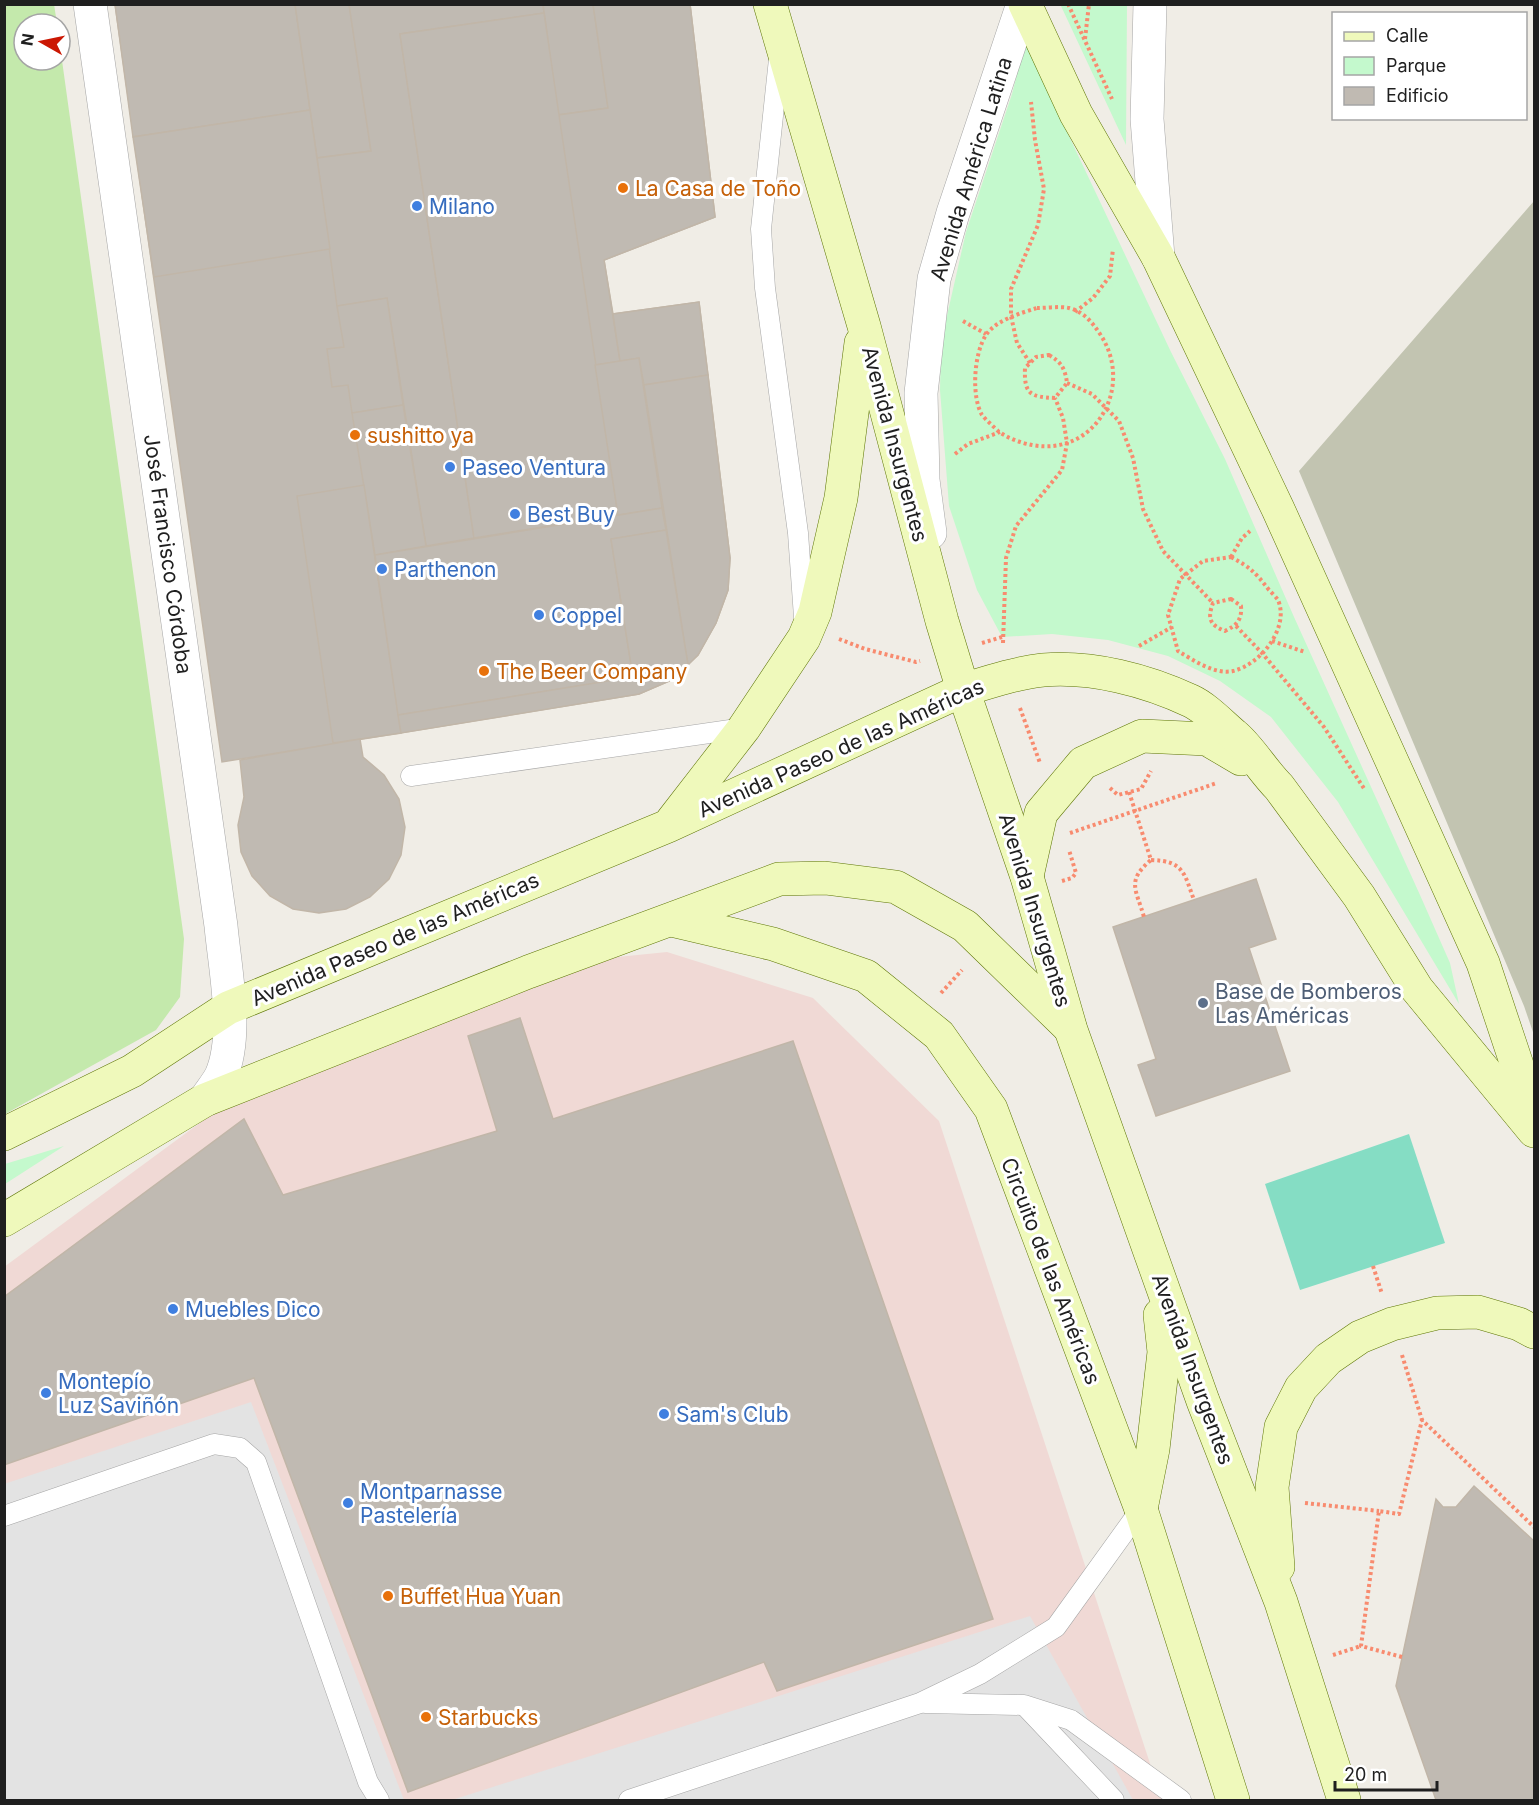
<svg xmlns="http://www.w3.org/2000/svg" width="1539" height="1805" font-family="Inter,sans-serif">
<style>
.commercial{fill:#f0d9d5}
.construction{fill:#c2c4b1}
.grass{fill:#c4e9ac}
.park{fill:#c4f9cd}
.pitch{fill:#85ddc4}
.parking{fill:#e3e3e3}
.building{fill:#c0bab2;stroke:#c1b6a8;stroke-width:1.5}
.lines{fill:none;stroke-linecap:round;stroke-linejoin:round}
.service-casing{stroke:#a6a6a6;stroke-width:21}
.minor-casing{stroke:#a6a6a6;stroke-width:34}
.tertiary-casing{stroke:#a6a6a6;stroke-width:34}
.secondary-casing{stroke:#5e7606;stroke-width:34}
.path{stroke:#f88b6f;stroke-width:4;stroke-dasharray:3 3;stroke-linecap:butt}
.service{stroke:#fff;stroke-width:20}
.minor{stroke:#fff;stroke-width:33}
.tertiary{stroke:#fff;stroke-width:33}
.secondary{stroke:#eff9bb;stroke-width:33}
.food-dot{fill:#e8710a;stroke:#fff;stroke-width:2}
.shop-dot{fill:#3f7fe0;stroke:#fff;stroke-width:2}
.service-dot{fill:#5c6f8a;stroke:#fff;stroke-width:2}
.labels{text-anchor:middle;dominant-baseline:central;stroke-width:6;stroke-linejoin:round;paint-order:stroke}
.street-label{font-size:21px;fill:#1f1f1f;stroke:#fff}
.food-label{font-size:21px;fill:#c56008;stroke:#fff;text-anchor:start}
.shop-label{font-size:21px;fill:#366cbe;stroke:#fff;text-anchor:start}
.service-label{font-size:21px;fill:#4e5e75;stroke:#fff;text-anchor:start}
</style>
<rect width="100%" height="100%" fill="#f0ede6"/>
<polygon class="commercial" points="667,952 813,998 939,1121 1162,1800 5,1800 4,1267 212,1114 509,968"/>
<polygon class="construction" points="1534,201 1534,1035 1524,1006 1299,471"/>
<polygon class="grass" points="54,4 57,24 24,24 24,60 60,60 60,46 184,939 180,997 156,1030 5,1114 4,5"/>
<g class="park">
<polygon points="1060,5 1127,5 1126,145 1061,6"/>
<polygon points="1025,43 1171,352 1225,459 1294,617 1420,895 1450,963 1459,1004 1338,802 1271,717 1220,681 1168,656 1108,640 1052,634 1002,637 977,590 949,506 940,390 941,342 966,232 1012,94"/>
<polygon points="64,1146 5,1184 5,1164"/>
</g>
<polygon class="pitch" points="1409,1134 1445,1243 1300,1290 1265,1184"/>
<g class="parking">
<polygon points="251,1402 404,1800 5,1800 4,1484"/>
<polygon points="1030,1616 1133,1800 452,1800"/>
</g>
<g class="building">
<polygon points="115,4 690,4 715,217 604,260 613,314 699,302 730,558 728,590 716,623 698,655 669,681 639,694 222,762"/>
<polygon points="115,4 295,4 310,110 133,137"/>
<polygon points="295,4 349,4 371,151 317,158"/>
<polygon points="349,4 543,4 544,13 400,34 474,538 426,546 387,298 337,306 317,158 371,151"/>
<polygon points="543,4 593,4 608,108 558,115"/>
<polygon points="593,4 690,4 715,217 604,260 620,361 595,365 558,115 608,108"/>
<polygon points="544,13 618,515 474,538 400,34"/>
<polygon points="310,110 330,249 154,277 133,137"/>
<polygon points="387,298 403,405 352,413 348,385 332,387 327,349 344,347 337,306"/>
<polygon points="699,302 708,375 644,385 639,358 620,361 613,314"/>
<polygon points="639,358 662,508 618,515 595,365"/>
<polygon points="708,375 730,558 728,590 716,623 698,655 688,665 644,385"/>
<polygon points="403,405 426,546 375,555 352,413"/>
<polygon points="364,485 401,733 333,743 297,496"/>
<polygon points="662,508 666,530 611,539 633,677 398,715 375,555"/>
<polygon points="666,530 688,665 669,681 639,694 401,733 398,715 633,677 611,539"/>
<polygon points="360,739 363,757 384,775 399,799 405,827 401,855 389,879 370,897 346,909 319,913 293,909 270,896 252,876 241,852 238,825 244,797 240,760"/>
<polygon points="1256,879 1276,939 1249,948 1290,1071 1156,1116 1138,1065 1156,1059 1113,927"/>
<polygon points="520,1018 553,1119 793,1041 993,1619 777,1691 764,1662 408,1792 254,1378 4,1465 4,1297 244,1119 283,1195 497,1131 468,1036"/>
<polygon points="1474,1486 1534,1541 1534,1800 1436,1800 1396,1686 1436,1499 1443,1507 1456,1507"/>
</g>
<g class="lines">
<defs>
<g id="service">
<polyline points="779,59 761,229 765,288 798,533 804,617"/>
<polyline points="411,776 744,728"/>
<polyline points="4,1516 214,1444 240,1448 256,1462 368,1782 379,1800"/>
<polyline points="925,1703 1024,1705 1071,1720 1181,1800"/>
<polyline points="1026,1707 1114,1800"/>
<polyline points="629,1800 920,1703 980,1674 1056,1627 1141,1509"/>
</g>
<g id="minor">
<polyline points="1150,4 1147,119 1158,257"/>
<polyline points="930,533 923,480 921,393 934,279 953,213 1023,4"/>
</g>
<path id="tertiary" d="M 90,4 L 221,926 C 225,970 239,1035 221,1076 C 217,1084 210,1092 205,1100"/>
<g id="secondary">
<polyline points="770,4 864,326 942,621 963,690 1027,877 1071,1030 1203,1401 1281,1602 1344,1800"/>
<polyline points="1025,4 1076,114 1158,257 1278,509 1483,963 1534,1116"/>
<polyline points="672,821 744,728 804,638 815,612 841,498 861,343"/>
<polyline points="1027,876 1041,813 1083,763 1142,736 1207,739 1241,759"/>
<polyline points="671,920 773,944 866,976 939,1035 991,1109 1141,1509 1233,1800"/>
<path d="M 4,1134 L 132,1071 L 228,1008 L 668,826 L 963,690 C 989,682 1016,673 1043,670 C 1092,666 1146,680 1191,701 C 1206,708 1221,724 1234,735 C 1249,747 1263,771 1279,787 L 1359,896 L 1417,989 L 1534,1131"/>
<polyline points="4,1220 205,1100 528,972 779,879 825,878 896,887 965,926 1070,1028"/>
<polyline points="1141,1509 1153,1449 1164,1352 1160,1315"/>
<polyline points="1278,1567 1272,1487 1281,1427 1301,1388 1328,1359 1360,1337 1392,1324 1437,1313 1478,1312 1519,1324 1534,1332"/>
</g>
</defs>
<use href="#service" class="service-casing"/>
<use href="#minor" class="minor-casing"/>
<use href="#tertiary" class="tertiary-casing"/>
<use href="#secondary" class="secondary-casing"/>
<g class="path">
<polyline points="1068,4 1112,99"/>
<polyline points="1085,39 1089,4"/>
<path d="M 1037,308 C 1047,308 1060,306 1069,308 C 1084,312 1092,322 1100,334 C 1135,386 1096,457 1032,445 C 1021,443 1007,438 998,431 C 994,427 986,420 982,415 C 971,396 974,353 986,335 C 996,320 1021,313 1037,308 Z"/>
<polyline points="1075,312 1093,298 1110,276 1113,249"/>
<polyline points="963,321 986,334"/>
<path d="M 1049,355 C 1061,362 1065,368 1067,383 L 1055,398 C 1030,397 1024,394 1025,368 L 1036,357 Z"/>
<polyline points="1030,363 1017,343 1011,316 1011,289 1038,225 1044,189 1035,140 1031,102"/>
<polyline points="1067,383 1092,394 1119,421 1133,458 1143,509 1163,551 1213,603"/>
<polyline points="955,454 968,444 1000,432"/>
<path d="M 1231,557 C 1251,568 1255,572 1269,590 C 1272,593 1276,597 1278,600 C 1290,628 1260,665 1233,671 C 1215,675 1193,660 1178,651 L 1168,615 L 1180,579 L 1203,561 Z"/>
<polyline points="1231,557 1242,538 1250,531"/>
<path d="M 1231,599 L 1241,606 C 1242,620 1237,625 1225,631 C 1210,625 1207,619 1213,603 Z"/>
<polyline points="1236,626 1262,653 1324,727 1365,790"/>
<polyline points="839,639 865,649 916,662 920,661"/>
<polyline points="1272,641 1305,652"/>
<polyline points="982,643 1002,637"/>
<polyline points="1003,643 1006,558 1016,526 1062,470 1067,443 1063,418 1055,398"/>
<polyline points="1139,646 1172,627"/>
<polyline points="1020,708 1040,763"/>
<polyline points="1110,788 1118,795 1141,789 1151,771"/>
<path d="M 1129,792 L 1151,860 C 1126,881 1136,889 1144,917"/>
<polyline points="1070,833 1217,783"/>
<path d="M 1151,860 C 1184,861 1184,873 1194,900"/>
<polyline points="1062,881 1072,878 1076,873 1069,850"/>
<polyline points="941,993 962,970"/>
<polyline points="1373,1266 1382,1294"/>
<polyline points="1402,1355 1422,1420"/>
<polyline points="1305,1503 1379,1511"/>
<polyline points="1333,1655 1361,1646"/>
<polyline points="1402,1657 1361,1646 1379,1511 1399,1514 1422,1420 1534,1527"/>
</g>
<use href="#service" class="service"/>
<use href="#minor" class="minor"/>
<use href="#tertiary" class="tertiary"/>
<use href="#secondary" class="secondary"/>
</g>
<g class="food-dot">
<circle cx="623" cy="188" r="6"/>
<circle cx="355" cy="435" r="6"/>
<circle cx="484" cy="671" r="6"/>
<circle cx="388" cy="1596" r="6"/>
<circle cx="426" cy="1717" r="6"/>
</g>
<g class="shop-dot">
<circle cx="417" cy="206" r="6"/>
<circle cx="450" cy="467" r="6"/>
<circle cx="515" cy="514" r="6"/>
<circle cx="382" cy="569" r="6"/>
<circle cx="539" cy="615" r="6"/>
<circle cx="173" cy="1309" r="6"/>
<circle cx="46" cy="1393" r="6"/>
<circle cx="664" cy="1414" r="6"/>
<circle cx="348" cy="1503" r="6"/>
</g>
<circle class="service-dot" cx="1203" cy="1003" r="6"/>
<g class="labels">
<g class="street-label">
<text transform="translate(971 169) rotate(-73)">Avenida América Latina</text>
<text transform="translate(895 444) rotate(75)">Avenida Insurgentes</text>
<text transform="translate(168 554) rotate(82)">José Francisco Córdoba</text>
<text transform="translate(841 748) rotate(-24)">Avenida Paseo de las Américas</text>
<text transform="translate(1035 910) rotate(73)">Avenida Insurgentes</text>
<text transform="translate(395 939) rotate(-23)">Avenida Paseo de las Américas</text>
<text transform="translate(1051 1271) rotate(69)">Circuito de las Américas</text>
<text transform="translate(1193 1369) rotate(70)">Avenida Insurgentes</text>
</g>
<g class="food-label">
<text x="635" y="188">La Casa de Toño</text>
<text x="367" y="435">sushitto ya</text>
<text x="496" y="671">The Beer Company</text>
<text x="400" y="1596">Buffet Hua Yuan</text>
<text x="438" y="1717">Starbucks</text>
</g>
<g class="shop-label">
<text x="429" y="206">Milano</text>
<text x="462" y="467">Paseo Ventura</text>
<text x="527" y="514">Best Buy</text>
<text x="394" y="569">Parthenon</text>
<text x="551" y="615">Coppel</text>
<text x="185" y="1309">Muebles Dico</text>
<text x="58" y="1381">Montepío<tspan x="58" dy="24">Luz Saviñón</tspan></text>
<text x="676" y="1414">Sam's Club</text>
<text x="360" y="1491">Montparnasse<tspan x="360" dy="24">Pastelería</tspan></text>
</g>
<g class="service-label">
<text x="1215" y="991">Base de Bomberos<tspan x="1215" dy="24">Las Américas</tspan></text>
</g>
</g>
<rect width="1539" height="1805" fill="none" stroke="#1f1f1f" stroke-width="12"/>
<rect x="1332" y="12" width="195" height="108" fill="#ffffff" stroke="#a5a5a5" stroke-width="1.5"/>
<rect x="1344" y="32" width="30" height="9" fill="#eff9bb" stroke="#a5a5a5" stroke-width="1.5"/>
<text x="1386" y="42" font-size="18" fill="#1f1f1f">Calle</text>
<rect x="1344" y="57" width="30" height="18" fill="#c4f9cd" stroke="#a5a5a5" stroke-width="1.5"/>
<text x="1386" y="72" font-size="18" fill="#1f1f1f">Parque</text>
<rect x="1344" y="87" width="30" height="18" fill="#c0bab2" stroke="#a5a5a5" stroke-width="1.5"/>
<text x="1386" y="102" font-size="18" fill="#1f1f1f">Edificio</text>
<g transform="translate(42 42) rotate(279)"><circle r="28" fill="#ffffff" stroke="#a5a5a5" stroke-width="1.5"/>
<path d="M0-4.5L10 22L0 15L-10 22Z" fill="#cb1703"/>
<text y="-9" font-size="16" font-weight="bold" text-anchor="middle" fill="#1f1f1f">N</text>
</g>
<path d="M1335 1781v9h102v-9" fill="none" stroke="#1f1f1f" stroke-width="3"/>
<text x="1344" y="1781" font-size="18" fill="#1f1f1f" stroke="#ffffff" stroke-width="4.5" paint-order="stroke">20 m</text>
</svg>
